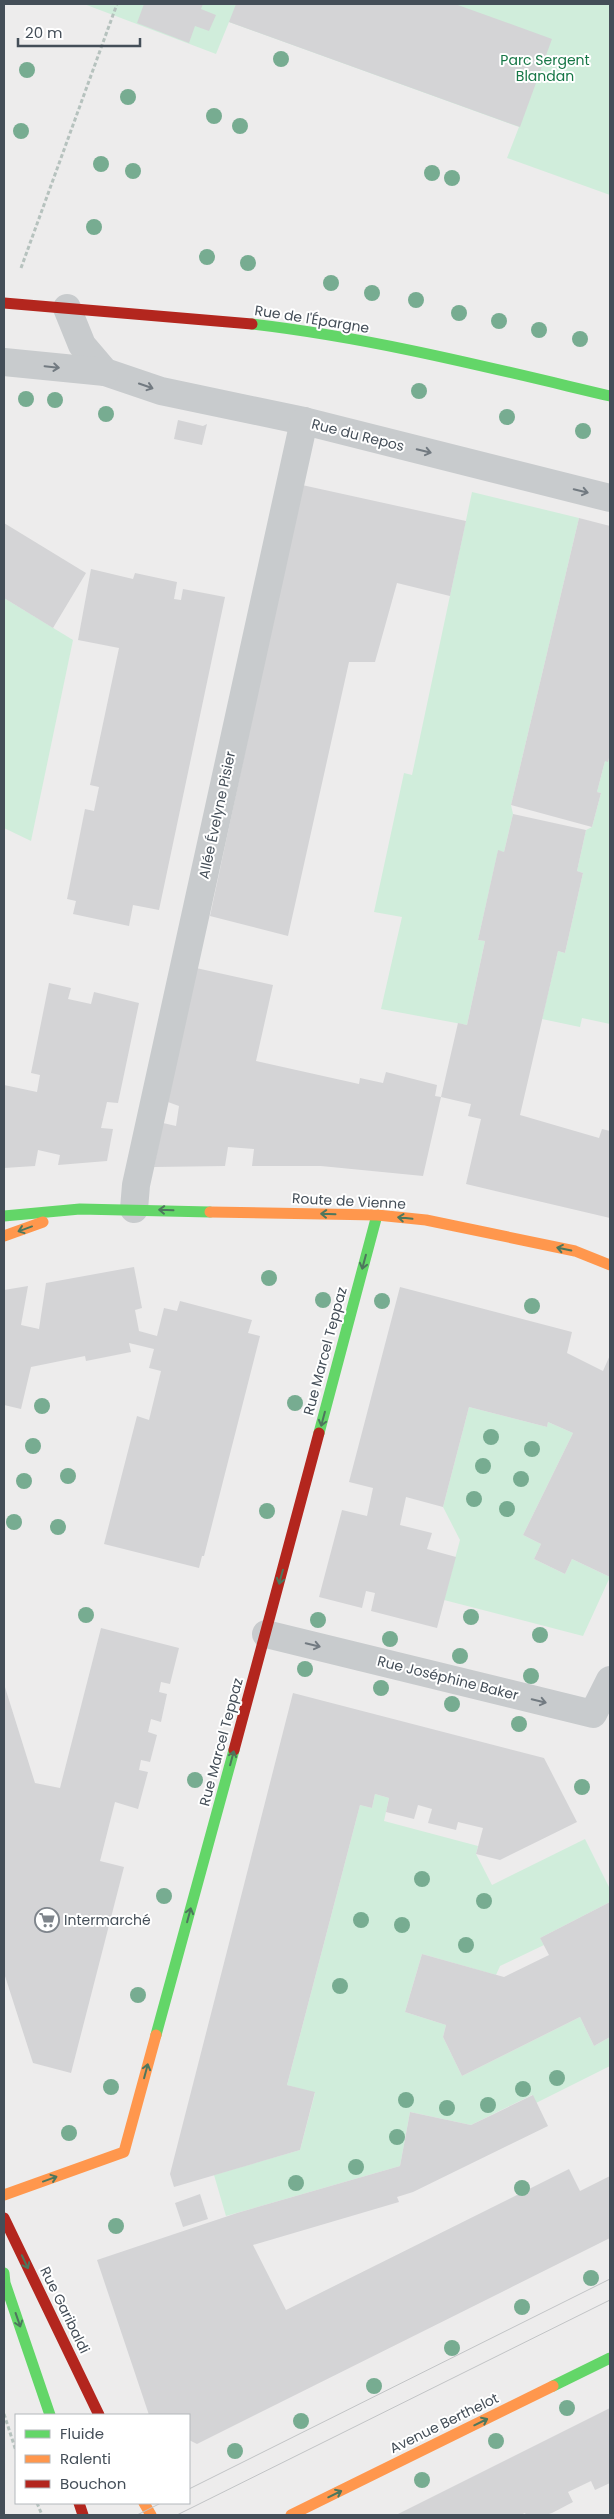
<svg xmlns="http://www.w3.org/2000/svg" width="614" height="2519" font-family="Poppins,sans-serif">
<style>
.green{fill:#d0eddb}
.building{fill:#d4d4d6}
.lines{fill:none;stroke-linecap:round;stroke-linejoin:round}
.path{stroke:#b6c2be;stroke-width:3;stroke-dasharray:4 2.5;stroke-linecap:butt}
.street{stroke:#c8cbcd;stroke-width:28}
.fast{stroke:#63d668;stroke-width:11}
.slow{stroke:#ff974d;stroke-width:11}
.jam{stroke:#b3261e;stroke-width:11}
.tram{stroke:#c2c4c6;stroke-width:1}
.tree{fill:#77ac91}
.oneway{stroke:#727a81}
.oneway2{stroke:#4d775d}
.labels{text-anchor:middle;dominant-baseline:central;stroke-width:4;stroke-linejoin:round;paint-order:stroke}
.park-label{font-size:14px;fill:#177747;stroke:#fff}
.street-label{font-size:14px;fill:#444e58;stroke:#fff}
.poi-label{font-size:14px;fill:#444e58;stroke:#fff;text-anchor:start}
</style>
<rect width="100%" height="100%" fill="#edecec"/>
<g class="green">
<polygon points="84,4 610,4 610,195 507,158 519,127 229,22 216,54"/>
<polygon points="472,492 579,518 511,805 513,814 504,852 498,851 478,940 485,941 467,1025 381,1009 402,917 374,912 404,773 412,775"/>
<polygon points="4,598 73,640 31,841 4,828"/>
<polygon points="610,754 610,1024 582,1018 580,1027 542,1019 558,951 565,953 583,873 577,871 586,830 592,827 601,793 597,792 605,761 608,761"/>
<polygon points="469,1407 547,1427 548,1422 573,1433 523,1535 541,1544 534,1559 565,1574 572,1559 610,1577 583,1636 444,1600 460,1540 443,1507"/>
<polygon points="375,1794 389,1798 384,1821 478,1846 476,1854 492,1885 585,1839 610,1889 610,1902 540,1938 544,1945 500,1966 496,1975 422,1954 405,2012 446,2025 443,2037 462,2076 580,2017 594,2046 610,2037 610,2066 536,2103 532,2095 471,2125 410,2112 400,2166 226,2216 214,2175 300,2150 315,2093 287,2085 360,1805 372,1808"/>
</g>
<g class="building">
<polygon points="144,4 203,4 201,9 216,15 209,31 195,26 189,43 137,23"/>
<polygon points="236,4 455,4 552,39 520,127 229,22"/>
<polygon points="178,420 203,426 207,424 202,445 174,439"/>
<polygon points="302,485 466,521 450,596 397,583 375,662 349,662 288,936 210,916"/>
<polygon points="579,518 610,526 610,754 608,762 605,761 597,792 601,793 592,827 511,805"/>
<polygon points="4,523 86,573 53,628 4,598"/>
<polygon points="91,569 133,579 135,573 177,582 174,599 181,600 183,589 225,597 159,910 133,905 129,926 73,914 76,901 67,899 85,809 94,811 99,787 90,785 119,648 78,640"/>
<polygon points="513,814 586,830 577,871 583,873 565,953 558,951 520,1115 599,1138 602,1129 610,1131 610,1218 466,1184 481,1119 468,1116 471,1104 441,1097 458,1023 467,1025 485,941 478,940 498,850 504,852"/>
<polygon points="196,968 273,985 256,1061 359,1084 360,1078 383,1083 386,1072 437,1085 435,1096 441,1097 423,1176 321,1166 252,1166 254,1149 228,1147 225,1166 154,1167 163,1123 176,1126 179,1106 168,1102"/>
<polygon points="49,983 71,988 68,999 91,1004 94,992 139,1003 118,1103 107,1102 101,1128 113,1129 107,1161 58,1165 60,1155 38,1150 35,1166 4,1168 4,1085 37,1092 40,1075 31,1073"/>
<polygon points="134,1267 142,1308 135,1310 139,1331 157,1336 164,1308 177,1311 180,1301 252,1320 248,1333 260,1336 204,1556 202,1556 199,1568 104,1544 137,1416 149,1420 161,1371 149,1368 154,1349 129,1343 131,1352 86,1361 85,1356 31,1367 21,1409 4,1405 4,1290 28,1286 21,1325 39,1329 46,1283"/>
<polygon points="400,1287 572,1332 567,1353 603,1371 610,1355 610,1577 572,1559 565,1574 534,1559 541,1544 523,1535 573,1433 548,1422 547,1427 469,1407 443,1507 406,1497 400,1525 432,1533 427,1549 456,1557 437,1628 371,1611 375,1593 366,1591 362,1608 319,1597 342,1510 367,1516 373,1488 349,1482"/>
<polygon points="101,1628 179,1648 170,1684 161,1682 159,1692 167,1694 161,1722 151,1719 148,1732 157,1735 150,1762 141,1760 139,1770 148,1772 138,1809 115,1802 100,1861 124,1867 71,2073 33,2063 4,1973 4,1684 35,1783 60,1788"/>
<polygon points="293,1693 544,1758 577,1822 500,1860 476,1854 483,1828 458,1822 456,1830 428,1823 432,1809 418,1805 414,1819 386,1812 389,1798 375,1794 372,1808 360,1805 287,2085 315,2092 300,2150 174,2187 170,2174"/>
<polygon points="610,1902 610,2037 594,2046 580,2017 462,2076 443,2037 446,2025 405,2012 422,1954 504,1977 549,1955 540,1938"/>
<polygon points="533,2095 548,2126 413,2192 397,2197 399,2202 253,2245 286,2310 569,2169 580,2191 610,2176 610,2238 197,2444 189,2440 189,2415 149,2415 97,2260 237,2213 400,2166 410,2112 471,2125"/>
<polygon points="200,2194 208,2219 183,2227 175,2203"/>
<polygon points="610,2408 610,2483 595,2490 591,2481 568,2492 573,2502 552,2513 546,2515 526,2515 525,2513 520,2515 396,2515"/>
</g>
<g class="lines">
<g class="path">
<polyline points="21,268 117,4"/>
<polyline points="4,2414 16,2451"/>
<polyline points="37,2503 42,2515"/>
</g>
<g class="street">
<polyline points="67,308 82,345 105,372 161,391 304,421 610,498"/>
<polyline points="4,362 105,372"/>
<polyline points="134,1209 136,1185 304,421"/>
<polyline points="266,1634 593,1714 610,1680"/>
</g>
<g class="fast">
<path d="M 252,324 C 373,338 491,368 610,396"/>
<polyline points="4,1216 80,1209 210,1212"/>
<polyline points="319,1433 377,1215"/>
<polyline points="156,2035 234,1750"/>
<polyline points="4,2273 5,2283 50,2415"/>
<polyline points="553,2386 610,2358"/>
</g>
<g class="slow">
<polyline points="210,1212 377,1215 426,1220 575,1251 610,1265"/>
<polyline points="4,1236 43,1222"/>
<polyline points="4,2195 124,2152 156,2035"/>
<polyline points="144,2503 151,2515"/>
<polyline points="291,2515 553,2386"/>
</g>
<g class="jam">
<polyline points="4,303 252,324"/>
<polyline points="234,1750 319,1433"/>
<polyline points="4,2218 99,2415"/>
<polyline points="79,2503 83,2515"/>
</g>
<g class="tram">
<polyline points="189,2489 610,2279"/>
<polyline points="137,2515 161,2503"/>
<polyline points="177,2515 610,2300"/>
</g>
</g>
<g class="tree">
<circle cx="281" cy="59" r="8"/>
<circle cx="27" cy="70" r="8"/>
<circle cx="128" cy="97" r="8"/>
<circle cx="214" cy="116" r="8"/>
<circle cx="240" cy="126" r="8"/>
<circle cx="21" cy="131" r="8"/>
<circle cx="101" cy="164" r="8"/>
<circle cx="133" cy="171" r="8"/>
<circle cx="432" cy="173" r="8"/>
<circle cx="452" cy="178" r="8"/>
<circle cx="94" cy="227" r="8"/>
<circle cx="207" cy="257" r="8"/>
<circle cx="248" cy="263" r="8"/>
<circle cx="331" cy="283" r="8"/>
<circle cx="372" cy="293" r="8"/>
<circle cx="416" cy="300" r="8"/>
<circle cx="459" cy="313" r="8"/>
<circle cx="499" cy="321" r="8"/>
<circle cx="539" cy="330" r="8"/>
<circle cx="580" cy="339" r="8"/>
<circle cx="419" cy="391" r="8"/>
<circle cx="26" cy="399" r="8"/>
<circle cx="55" cy="400" r="8"/>
<circle cx="106" cy="414" r="8"/>
<circle cx="507" cy="417" r="8"/>
<circle cx="583" cy="431" r="8"/>
<circle cx="269" cy="1278" r="8"/>
<circle cx="323" cy="1300" r="8"/>
<circle cx="382" cy="1301" r="8"/>
<circle cx="532" cy="1306" r="8"/>
<circle cx="295" cy="1403" r="8"/>
<circle cx="42" cy="1406" r="8"/>
<circle cx="491" cy="1437" r="8"/>
<circle cx="33" cy="1446" r="8"/>
<circle cx="532" cy="1449" r="8"/>
<circle cx="483" cy="1466" r="8"/>
<circle cx="68" cy="1476" r="8"/>
<circle cx="521" cy="1479" r="8"/>
<circle cx="24" cy="1481" r="8"/>
<circle cx="474" cy="1499" r="8"/>
<circle cx="507" cy="1509" r="8"/>
<circle cx="267" cy="1511" r="8"/>
<circle cx="14" cy="1522" r="8"/>
<circle cx="58" cy="1527" r="8"/>
<circle cx="86" cy="1615" r="8"/>
<circle cx="471" cy="1617" r="8"/>
<circle cx="318" cy="1620" r="8"/>
<circle cx="540" cy="1635" r="8"/>
<circle cx="390" cy="1639" r="8"/>
<circle cx="460" cy="1656" r="8"/>
<circle cx="305" cy="1669" r="8"/>
<circle cx="531" cy="1676" r="8"/>
<circle cx="381" cy="1688" r="8"/>
<circle cx="452" cy="1704" r="8"/>
<circle cx="519" cy="1724" r="8"/>
<circle cx="195" cy="1780" r="8"/>
<circle cx="582" cy="1787" r="8"/>
<circle cx="422" cy="1879" r="8"/>
<circle cx="164" cy="1896" r="8"/>
<circle cx="484" cy="1901" r="8"/>
<circle cx="361" cy="1920" r="8"/>
<circle cx="402" cy="1925" r="8"/>
<circle cx="466" cy="1945" r="8"/>
<circle cx="340" cy="1986" r="8"/>
<circle cx="138" cy="1995" r="8"/>
<circle cx="557" cy="2078" r="8"/>
<circle cx="111" cy="2087" r="8"/>
<circle cx="523" cy="2089" r="8"/>
<circle cx="406" cy="2100" r="8"/>
<circle cx="488" cy="2105" r="8"/>
<circle cx="447" cy="2108" r="8"/>
<circle cx="69" cy="2133" r="8"/>
<circle cx="397" cy="2137" r="8"/>
<circle cx="356" cy="2167" r="8"/>
<circle cx="296" cy="2183" r="8"/>
<circle cx="522" cy="2188" r="8"/>
<circle cx="116" cy="2226" r="8"/>
<circle cx="591" cy="2278" r="8"/>
<circle cx="522" cy="2307" r="8"/>
<circle cx="452" cy="2348" r="8"/>
<circle cx="374" cy="2386" r="8"/>
<circle cx="567" cy="2408" r="8"/>
<circle cx="301" cy="2421" r="8"/>
<circle cx="496" cy="2441" r="8"/>
<circle cx="235" cy="2451" r="8"/>
<circle cx="422" cy="2480" r="8"/>
</g>
<defs><path id="oneway-shaft" d="M-6 0H5M1.5-3L5.5 0L1.5 3" fill="none" stroke-width="1.6" stroke-linecap="round" stroke-linejoin="round" transform="scale(1.25)"/></defs>
<g class="oneway">
<use href="#oneway-shaft" transform="translate(52 367) rotate(6)"/>
<use href="#oneway-shaft" transform="translate(146 386) rotate(19)"/>
<use href="#oneway-shaft" transform="translate(424 451) rotate(14)"/>
<use href="#oneway-shaft" transform="translate(581 491) rotate(14)"/>
<use href="#oneway-shaft" transform="translate(313 1645) rotate(14)"/>
<use href="#oneway-shaft" transform="translate(539 1701) rotate(14)"/>
</g>
<g class="oneway2">
<use href="#oneway-shaft" transform="translate(166 1210) rotate(-178)"/>
<use href="#oneway-shaft" transform="translate(328 1214) rotate(-178)"/>
<use href="#oneway-shaft" transform="translate(405 1218) rotate(-174)"/>
<use href="#oneway-shaft" transform="translate(25 1229) rotate(160)"/>
<use href="#oneway-shaft" transform="translate(564 1249) rotate(-168)"/>
<use href="#oneway-shaft" transform="translate(364 1262) rotate(105)"/>
<use href="#oneway-shaft" transform="translate(323 1419) rotate(105)"/>
<use href="#oneway-shaft" transform="translate(281 1577) rotate(105)"/>
<use href="#oneway-shaft" transform="translate(232 1758) rotate(-75)"/>
<use href="#oneway-shaft" transform="translate(189 1915) rotate(-75)"/>
<use href="#oneway-shaft" transform="translate(146 2071) rotate(-75)"/>
<use href="#oneway-shaft" transform="translate(50 2179) rotate(-20)"/>
<use href="#oneway-shaft" transform="translate(25 2262) rotate(65)"/>
<use href="#oneway-shaft" transform="translate(18 2320) rotate(71)"/>
<use href="#oneway-shaft" transform="translate(481 2422) rotate(-26)"/>
<use href="#oneway-shaft" transform="translate(335 2494) rotate(-26)"/>
</g>
<defs>
<symbol id="supermarket-ring" viewBox="-11 -11 22 22"><circle r="9.5" fill="#fff" stroke="#7f858c" stroke-width="1.5"/><path d="M-6-5.5h2.5l.6 2H6L4.5 2H-2.5L-4.4-4H-6ZM-1.5 3.2a1.3 1.3 0 1 0 .1 0ZM3 3.2a1.3 1.3 0 1 0 .1 0Z" fill="#7f858c"/></symbol>
</defs>
<g fill-rule="evenodd">
<use href="#supermarket-ring" x="33" y="1906" width="28" height="28"/>
</g>
<g class="labels">
<g class="park-label">
<text x="545" y="60">Parc Sergent<tspan x="545" dy="16">Blandan</tspan></text>
</g>
<g class="street-label">
<text transform="translate(312 319) rotate(9)">Rue de l'Épargne</text>
<text transform="translate(358 435) rotate(14)">Rue du Repos</text>
<text transform="translate(217 815) rotate(-78)">Allée Évelyne Pisier</text>
<text transform="translate(349 1201) rotate(3)">Route de Vienne</text>
<text transform="translate(325 1351) rotate(-75)">Rue Marcel Teppaz</text>
<text transform="translate(448 1678) rotate(14)">Rue Joséphine Baker</text>
<text transform="translate(221 1742) rotate(-75)">Rue Marcel Teppaz</text>
<text transform="translate(65 2310) rotate(64)">Rue Garibaldi</text>
<text transform="translate(444 2423) rotate(-26)">Avenue Berthelot</text>
</g>
<g class="poi-label">
<text x="64" y="1920">Intermarché</text>
</g>
</g>
<rect width="614" height="2519" fill="none" stroke="#444e58" stroke-width="10"/>
<rect x="15" y="2414" width="175" height="90" fill="#ffffff" stroke="#b4b8bc"/>
<rect x="25" y="2430" width="25" height="8" fill="#63d668" stroke="#b4b8bc"/>
<text x="60" y="2439" font-size="15" fill="#444e58">Fluide</text>
<rect x="25" y="2455" width="25" height="8" fill="#ff974d" stroke="#b4b8bc"/>
<text x="60" y="2464" font-size="15" fill="#444e58">Ralenti</text>
<rect x="25" y="2480" width="25" height="8" fill="#b3261e" stroke="#b4b8bc"/>
<text x="60" y="2489" font-size="15" fill="#444e58">Bouchon</text>
<path d="M18 38v8h122v-8" fill="none" stroke="#444e58" stroke-width="2.5"/>
<text x="25" y="38" font-size="15" fill="#444e58" stroke="#ffffff" stroke-width="4" paint-order="stroke">20 m</text>
</svg>
